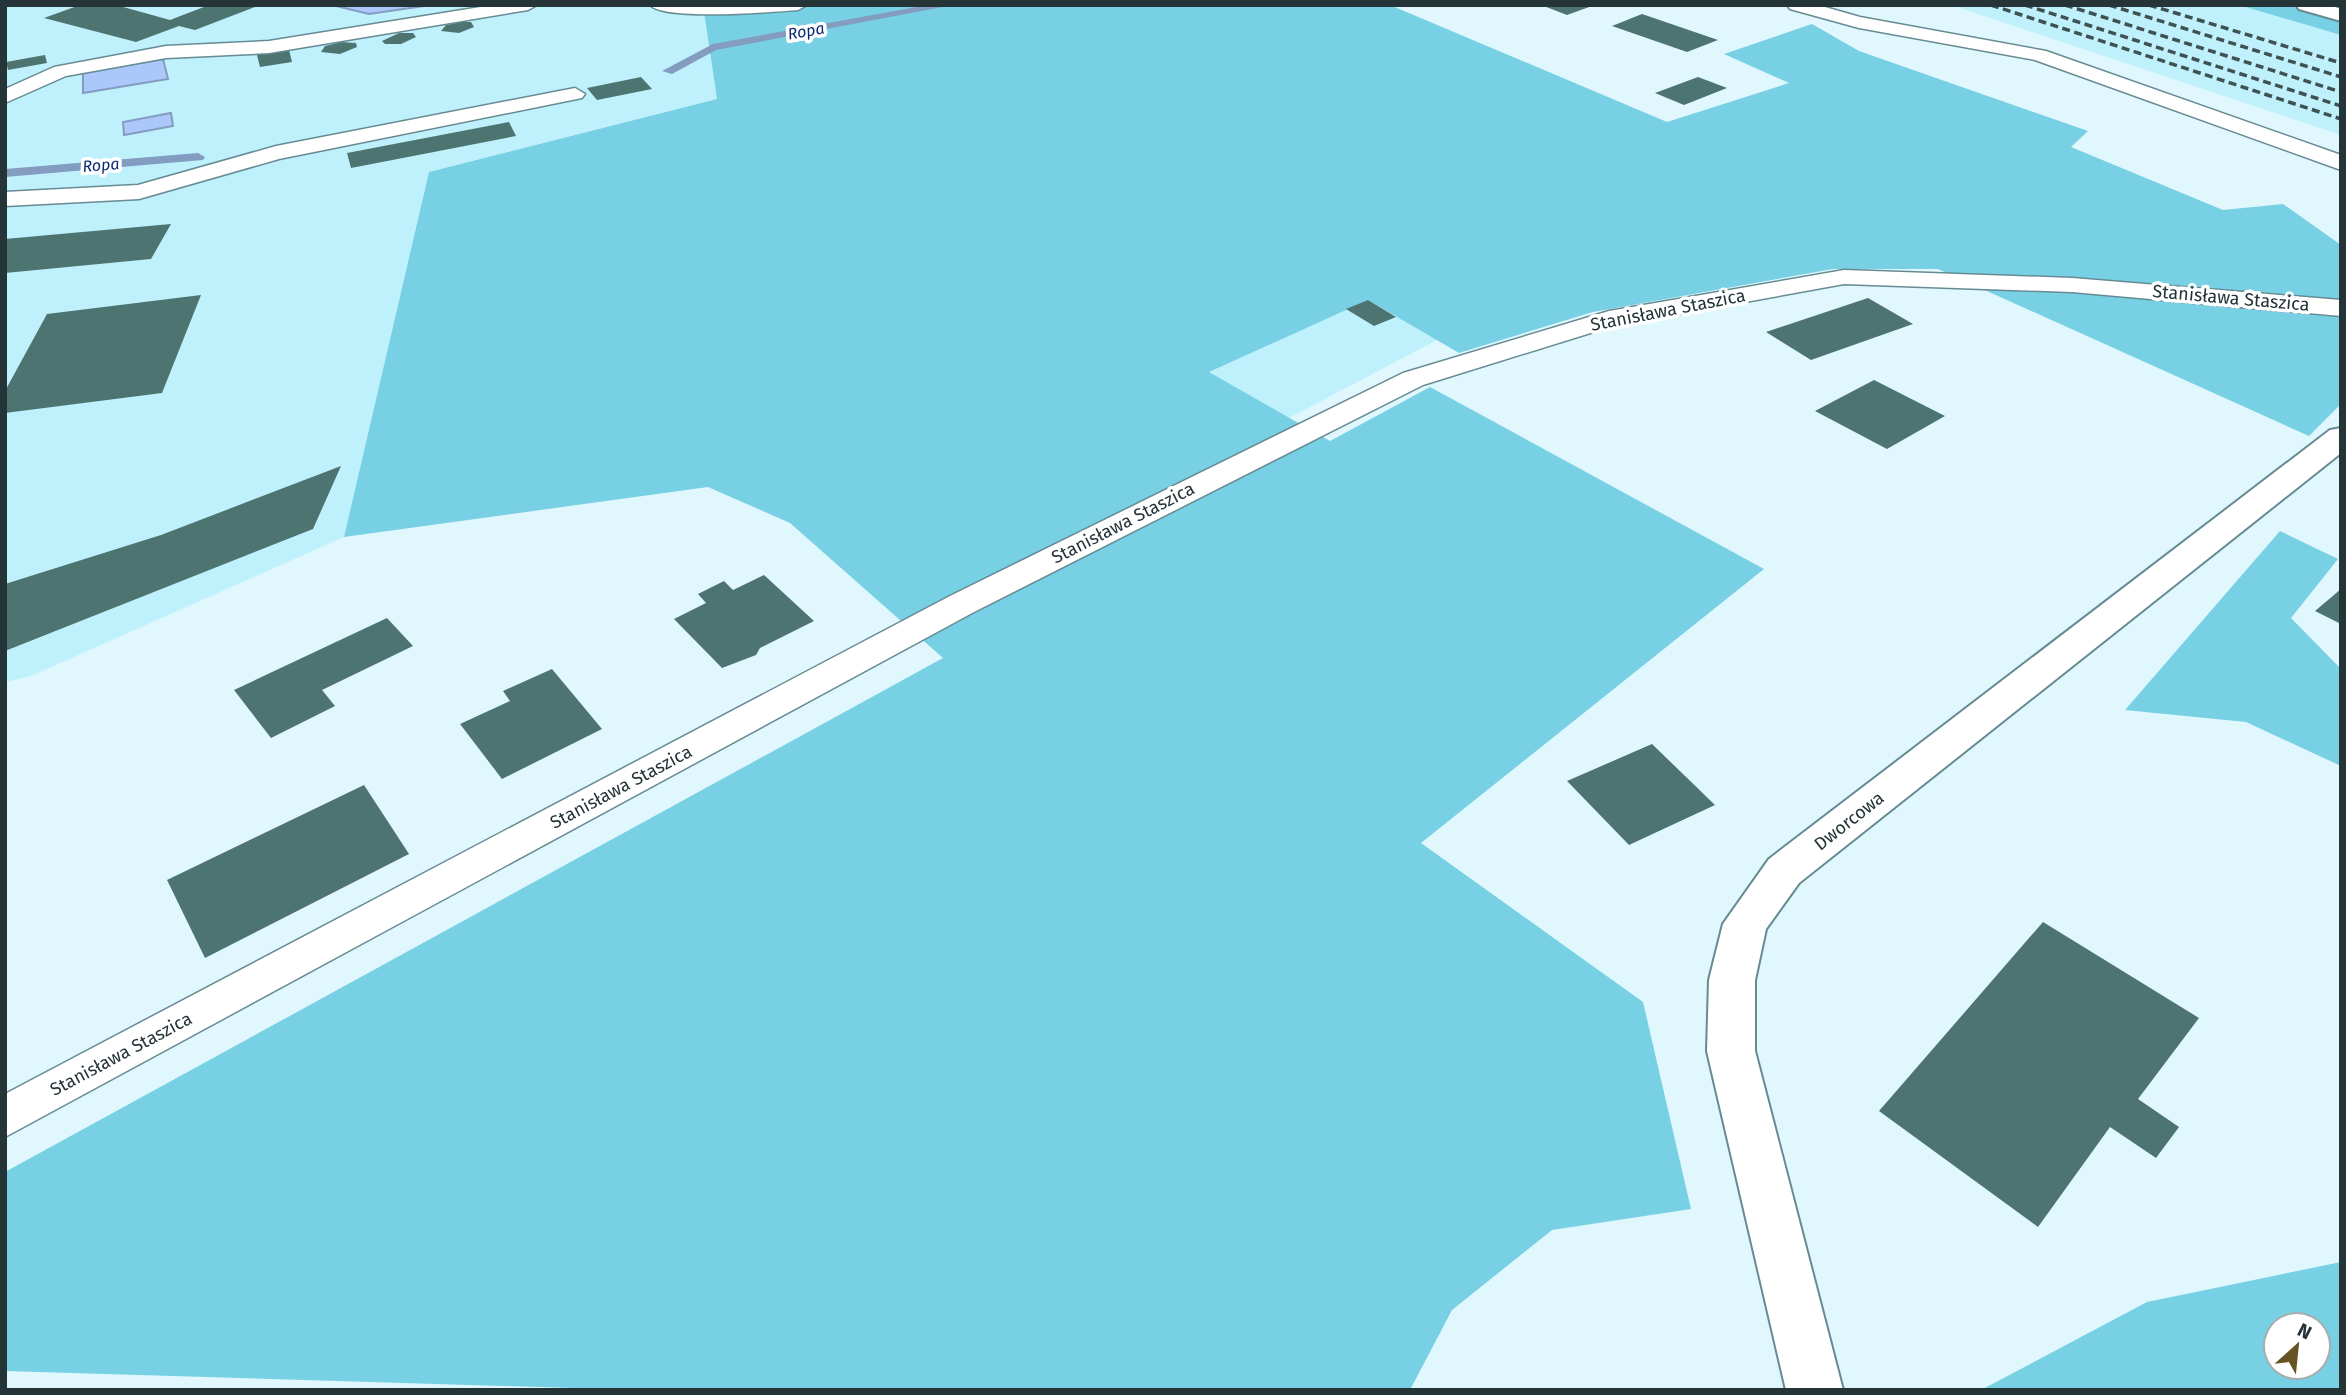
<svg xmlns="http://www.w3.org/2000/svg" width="2346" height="1395" font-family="'Fira Sans',sans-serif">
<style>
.built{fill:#bff1fc}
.green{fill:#78d0e4;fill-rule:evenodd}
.water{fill:#acc8fb;stroke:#839cc0;stroke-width:2}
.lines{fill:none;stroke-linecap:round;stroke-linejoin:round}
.stream{fill:#839cc0;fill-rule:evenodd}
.building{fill:#4e7471}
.service-casing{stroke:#668b93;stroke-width:3}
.minor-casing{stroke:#668b93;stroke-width:4}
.service{fill:#fff;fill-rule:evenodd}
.minor{fill:#fff;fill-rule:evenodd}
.rail{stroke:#405154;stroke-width:3.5;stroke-dasharray:8 4.5;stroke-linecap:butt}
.labels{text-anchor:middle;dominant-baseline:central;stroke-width:7;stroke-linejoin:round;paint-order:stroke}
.far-water-label{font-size:16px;font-style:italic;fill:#0a2b72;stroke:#fff}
.street-label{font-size:18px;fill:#243437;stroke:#fff}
</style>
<rect width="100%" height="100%" fill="#e0f7fd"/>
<g class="built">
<polygon points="5,5 703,5 717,99 429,172 344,537 31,676 5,682"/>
<polygon points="1951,5 2286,5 2341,20 2341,135"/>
<polygon points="1368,300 1437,340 1289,418 1208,372"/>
</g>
<g class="green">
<polygon points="703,5 1390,5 1667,122 1789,83 1724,54 1812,24 1859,51 2088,131 2071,147 2223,210 2283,204 2341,245 2341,404 2309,436 1938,269 1833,269 1593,312 1459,353 1368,300 1209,372 1330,441 1430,387 1764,569 1421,843 1643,1002 1691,1209 1552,1230 1452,1310 1410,1390 639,1390 5,1371 5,1172 943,658 790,523 708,487 344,537 429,172 717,99"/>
<polygon points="2239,5 2286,5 2341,20 2341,35"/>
<polygon points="2280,531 2338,559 2291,618 2341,669 2341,766 2246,722 2125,710"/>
<path d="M 2341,1262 L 2341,1390 L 1981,1390 L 2147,1302 ZM 2318,1325 L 2318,1367 L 2276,1367 L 2276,1325 Z"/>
</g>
<g class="water">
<polygon points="332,5 431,5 369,14"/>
<polygon points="163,59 168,79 83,93 83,73"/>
<polygon points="171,113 173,126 124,135 123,122"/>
</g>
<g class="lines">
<g class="stream">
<polygon points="928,5 953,5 716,50 672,74 662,71 713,44"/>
<polygon points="198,153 205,157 203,160 5,177 5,169"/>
</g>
</g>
<g class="building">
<polygon points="80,5 116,5 170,20 209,5 255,7 195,30 179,26 136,42 44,18"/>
<polygon points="1541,5 1591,5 1592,6 1567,15"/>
<polygon points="1642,14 1718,40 1687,52 1612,26"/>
<polygon points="462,22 471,22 474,27 459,33 441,31 446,25"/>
<polygon points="399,33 413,33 416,37 401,44 385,44 382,41"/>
<polygon points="342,42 356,43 357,47 340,54 321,52 325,46"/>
<polygon points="289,50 292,62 260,67 257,55"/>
<polygon points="45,55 47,63 8,70 6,62"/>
<polygon points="641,77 652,89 597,100 587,88"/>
<polygon points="1698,77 1727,88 1684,105 1655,93"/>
<polygon points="509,122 516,136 351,168 347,153"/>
<polygon points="171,224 151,259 5,273 5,239"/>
<polygon points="201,295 162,393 5,413 5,391 47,314"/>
<polygon points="1868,298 1913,324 1811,360 1766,332"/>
<polygon points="1368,300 1396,317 1374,326 1346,309"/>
<polygon points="1874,380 1945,416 1887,449 1815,411"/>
<polygon points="341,466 313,529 5,651 5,584 161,535"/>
<polygon points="764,575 814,621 760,648 756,655 722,668 674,619 706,603 698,594 724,581 733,590"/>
<polygon points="2341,589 2341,624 2315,611"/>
<polygon points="387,618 413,646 322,690 335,706 271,738 234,690"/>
<polygon points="552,669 602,729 502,779 460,724 510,701 503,691"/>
<polygon points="1652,744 1715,805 1629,845 1567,781"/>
<polygon points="364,785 409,854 205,958 167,880"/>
<polygon points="2043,922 2199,1018 2138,1099 2179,1127 2156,1158 2110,1127 2038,1227 1879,1111"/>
</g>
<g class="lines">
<defs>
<g id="service">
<polygon points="493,5 537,5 528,10 269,53 166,58 66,76 5,103 5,89 54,67 166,46 269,41"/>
<path d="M 650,5 L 807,5 L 798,10 C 773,12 664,21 650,5 Z"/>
<polygon points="1787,5 1818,5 1860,17 2046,51 2341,155 2341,170 2035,60 1859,28 1790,9"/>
<polygon points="575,88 585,94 582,98 279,159 139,199 5,206 5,192 138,185 276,146"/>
<polygon points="1844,270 2072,278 2341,300 2341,316 2072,292 1844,284 1613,326 1423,385 974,612 5,1137 5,1094 950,596 1403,373 1609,311"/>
</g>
<g id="minor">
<polygon points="2296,5 2329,5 2341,9 2341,21 2299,9"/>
<polygon points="2341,428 2341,453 1799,883 1766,929 1755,980 1755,1051 1843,1390 1786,1390 1707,1051 1709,980 1723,924 1769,859 2330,430"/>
</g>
</defs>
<use href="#service" class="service-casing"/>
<use href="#minor" class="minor-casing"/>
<use href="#service" class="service"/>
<use href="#minor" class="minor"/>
<g class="rail">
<polyline points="1991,5 2341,119"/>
<polyline points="2025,5 2341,106"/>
<polyline points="2065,5 2341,92"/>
<polyline points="2109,5 2341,77"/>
<polyline points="2149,5 2341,63"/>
</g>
</g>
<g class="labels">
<g class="far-water-label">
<text transform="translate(806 31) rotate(-10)">Ropa</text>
<text transform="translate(101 165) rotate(-5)">Ropa</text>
</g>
<g class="street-label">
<text transform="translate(2231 298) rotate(5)">Stanisława Staszica</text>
<text transform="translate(1668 310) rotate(-11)">Stanisława Staszica</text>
<text transform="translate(1123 523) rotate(-27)">Stanisława Staszica</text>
<text transform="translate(621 787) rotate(-28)">Stanisława Staszica</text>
<text transform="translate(1849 821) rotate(-38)">Dworcowa</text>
<text transform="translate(121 1054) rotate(-28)">Stanisława Staszica</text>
</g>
</g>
<rect width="2346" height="1395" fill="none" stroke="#243437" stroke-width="14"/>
<g transform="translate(2297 1346) rotate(27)"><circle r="33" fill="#ffffff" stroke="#a7aeaf" stroke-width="2"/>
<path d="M0-5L12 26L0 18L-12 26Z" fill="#655523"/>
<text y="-10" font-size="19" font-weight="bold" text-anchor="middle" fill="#243437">N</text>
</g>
</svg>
